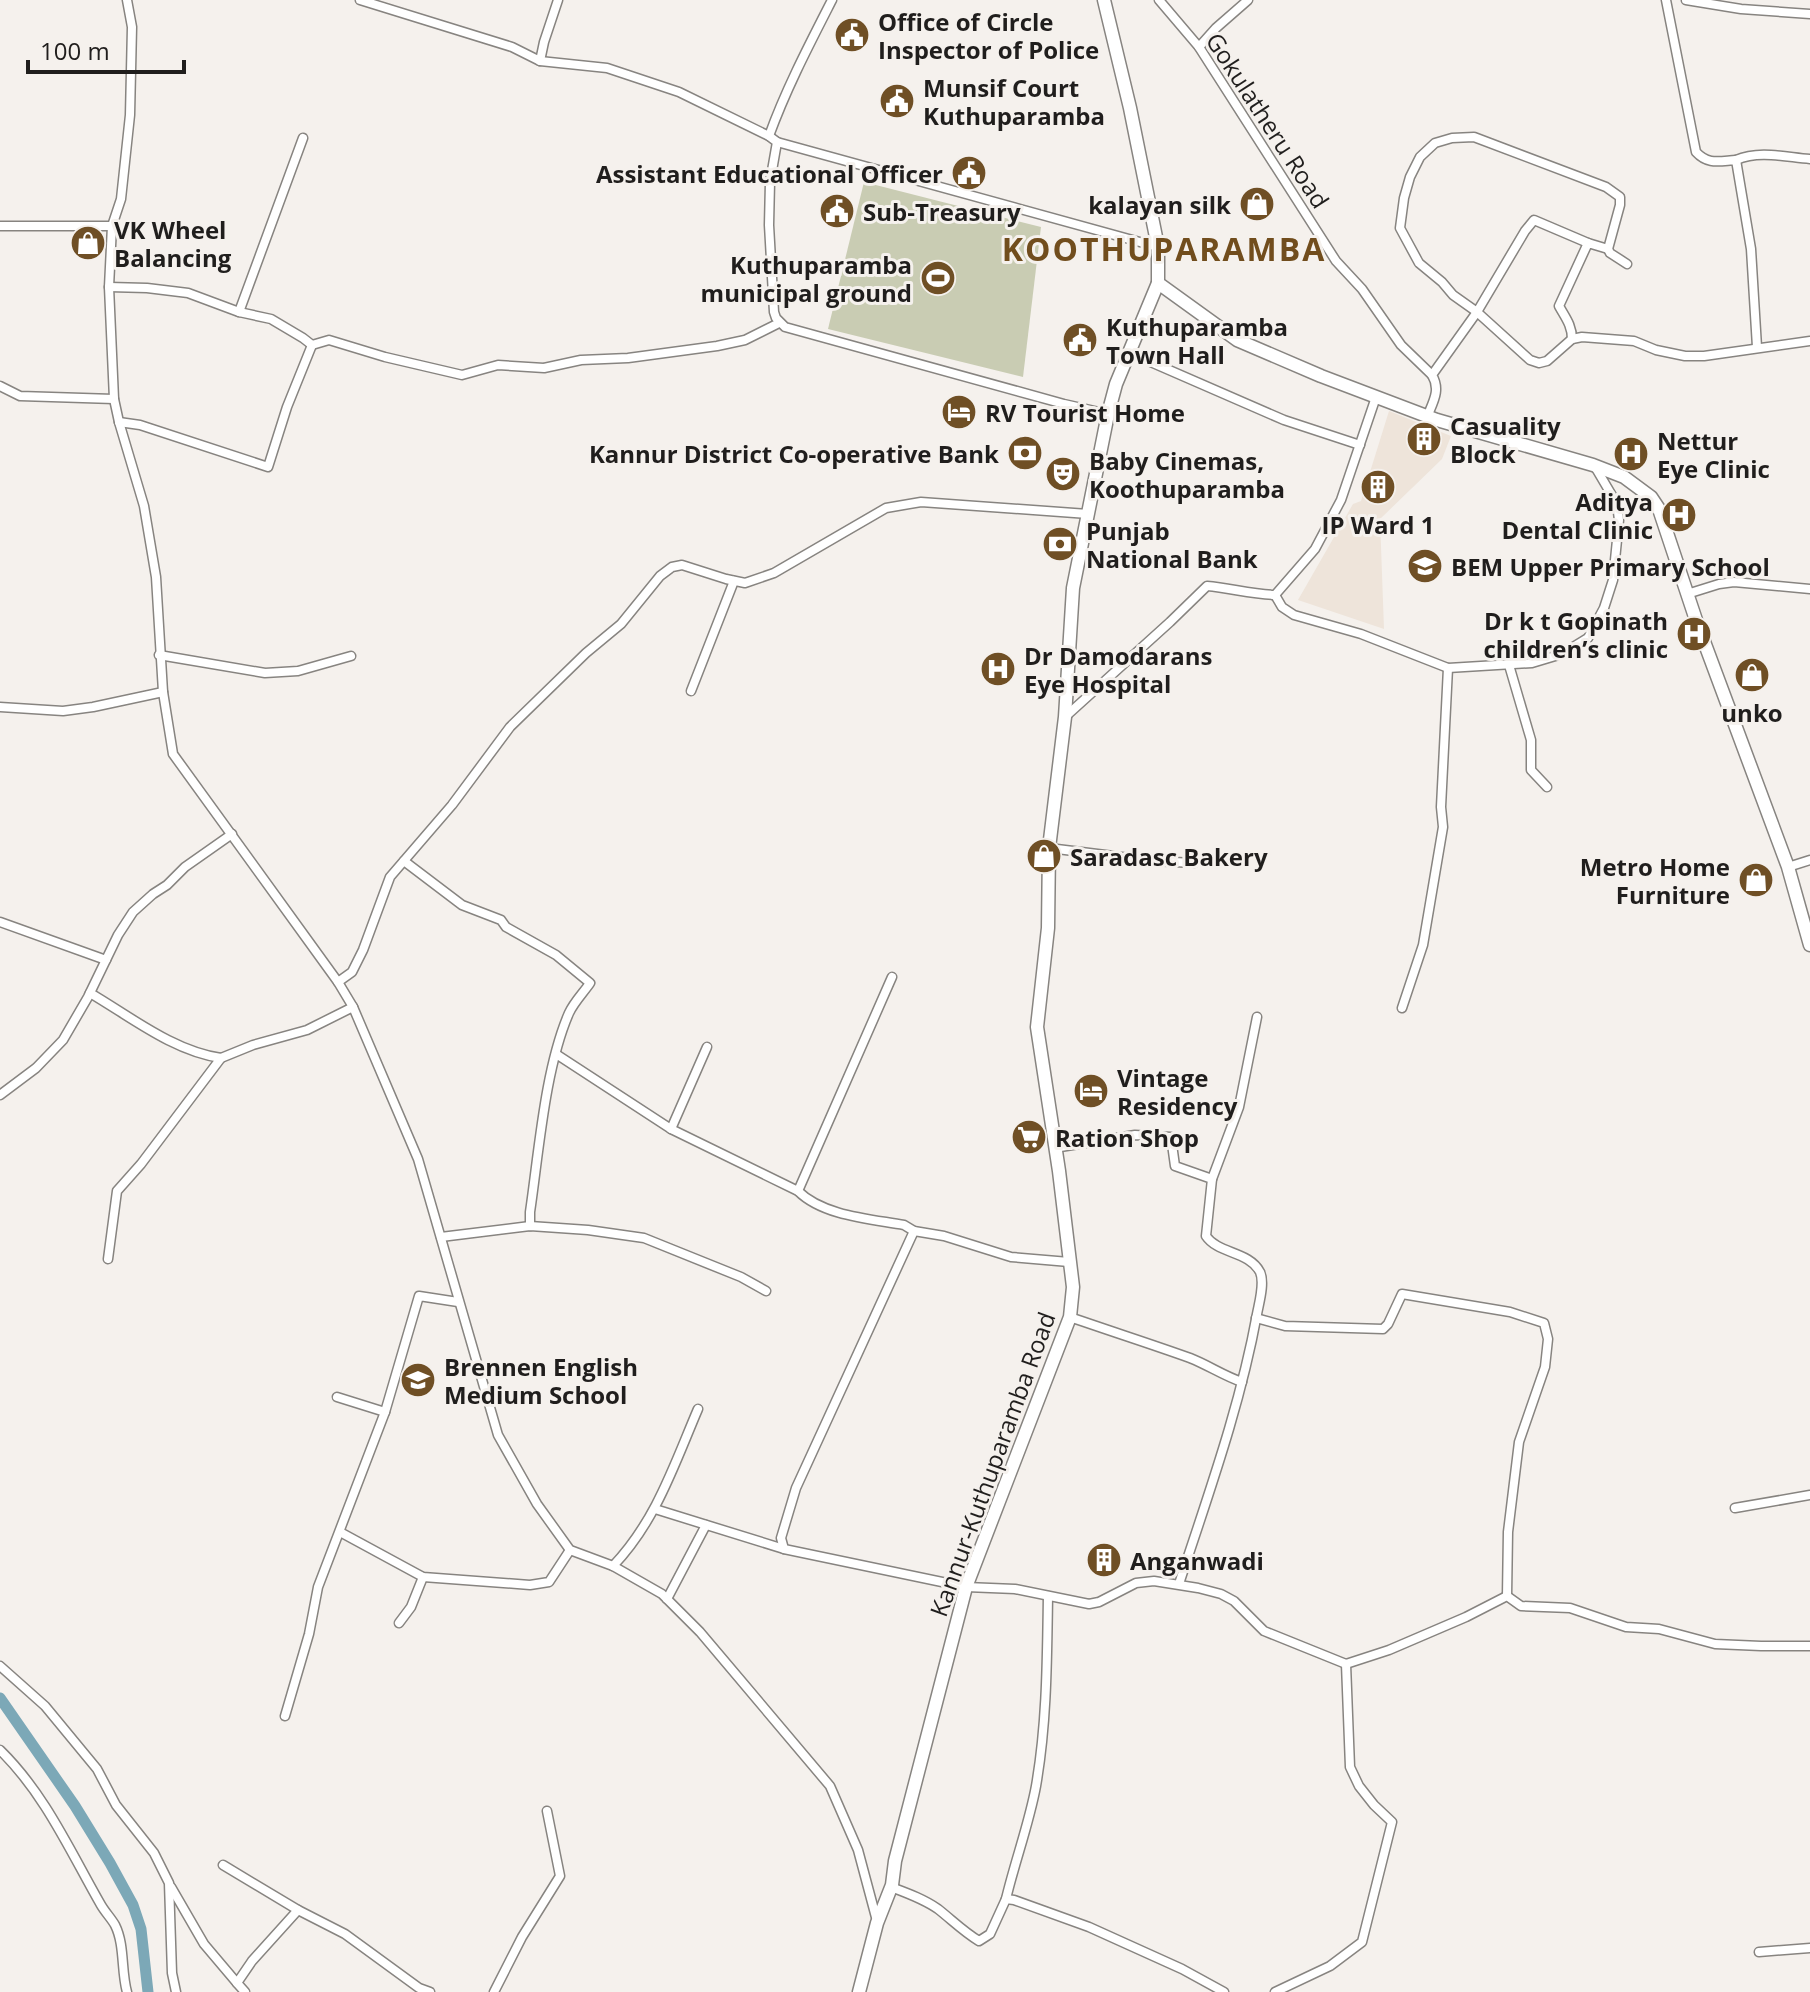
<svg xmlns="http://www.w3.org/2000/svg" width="1810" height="1992" font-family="'Open Sans',sans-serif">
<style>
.built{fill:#eee4da}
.pitch{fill:#c9ccb3}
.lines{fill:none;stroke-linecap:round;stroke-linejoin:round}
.canal{stroke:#7ca8b7;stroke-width:11}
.minor-casing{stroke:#878480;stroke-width:11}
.primary-casing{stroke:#878480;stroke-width:15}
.minor{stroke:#fff;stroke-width:8}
.primary{stroke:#fff;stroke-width:12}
.labels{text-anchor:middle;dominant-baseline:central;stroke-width:6;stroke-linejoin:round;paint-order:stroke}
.poi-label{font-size:24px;font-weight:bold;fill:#201e1d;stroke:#f5f1ed;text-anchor:start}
.street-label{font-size:24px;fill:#201e1d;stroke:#f5f1ed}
.district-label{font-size:32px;font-weight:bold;letter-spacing:2px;fill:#714d1d;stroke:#f5f1ed}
</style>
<rect width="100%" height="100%" fill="#f5f1ed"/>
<polygon class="built" points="1389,411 1451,436 1442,459 1380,519 1384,629 1298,600 1353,504 1361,501"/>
<polygon class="pitch" points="864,182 1041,227 1023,377 828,329"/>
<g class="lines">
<polyline class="canal" points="0,1698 75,1806 110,1863 133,1905 141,1929 148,1992"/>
<defs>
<g id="minor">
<polyline points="127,0 132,27 130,115 121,199 112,226 109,287 114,399 119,422 144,506 156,577 163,692 173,754 338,982 353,1007 418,1159 498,1435 537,1504 570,1550 613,1566 662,1594 700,1632 830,1786 858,1850 877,1921"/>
<polyline points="360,0 512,47 540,61 607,68 679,92 769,136 777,142 770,182 769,225 774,312 776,318 785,327 1064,404 1108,414"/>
<polyline points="1159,0 1199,47 1336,261 1362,289 1401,345 1432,375"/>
<path d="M 1666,0 L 1696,152 C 1708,165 1719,161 1736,160 L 1751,249 L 1757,347"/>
<polyline points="1686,0 1741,9 1810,14"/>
<polyline points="1199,47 1216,28 1248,0"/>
<polyline points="540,61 544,42 558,0"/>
<path d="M 769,136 C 786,89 809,45 832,0"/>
<polyline points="777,142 1158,247"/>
<path d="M 1736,160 C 1759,150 1785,157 1810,159"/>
<polyline points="0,226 112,226"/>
<polyline points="1588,243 1534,220 1525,231 1477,312 1453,295 1442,282 1419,263 1400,228 1404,198 1410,177 1420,157 1435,143 1452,138 1474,137 1606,187 1620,197 1620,205 1608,249 1610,253 1627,264"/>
<polyline points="109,287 147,288 188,293 239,312 271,319 303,338 312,345 329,340 385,357 462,375 498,365 544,368 581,360 628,358 717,346 745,340 779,323"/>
<polyline points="239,312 303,138"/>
<path d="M 1572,339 C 1572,325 1565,317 1559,306 L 1588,243 L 1608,249"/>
<polyline points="1130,353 1284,420 1360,445"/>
<polyline points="0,386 20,396 114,399"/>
<path d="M 1427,417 C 1433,402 1441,390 1432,375 L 1477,312 L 1530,360 L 1539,363 L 1547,361 L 1572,339 L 1582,337 L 1634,341 L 1656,350 L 1685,356 L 1704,356 L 1810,341"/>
<polyline points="119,422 140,425 268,467 287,407 312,345"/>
<polyline points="1687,594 1719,584 1734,582 1810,589"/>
<polyline points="1275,595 1282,607 1294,615 1361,634 1448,668 1532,663 1562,654 1588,638 1604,608 1613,580 1619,520 1617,504 1594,465"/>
<polyline points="159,655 265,673 298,671 351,656"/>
<polyline points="1509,665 1531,740 1531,770 1547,787"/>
<polyline points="691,691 734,581"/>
<polyline points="0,707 63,711 93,707 163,692"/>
<path d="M 1065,717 L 1170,622 L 1207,586 C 1230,588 1251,594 1275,595 L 1315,549 L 1341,500 L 1376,397"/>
<polyline points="1049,848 1154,861 1194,863"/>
<path d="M 404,861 L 462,905 L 501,920 L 506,927 L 556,955 L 590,983 C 584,992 574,1002 569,1013 C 545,1068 539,1151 530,1212 L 530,1226"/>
<polyline points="1788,867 1810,860"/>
<polyline points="0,922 106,960"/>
<polyline points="338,982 352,972 363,950 390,877 452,805 510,727 586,653 621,624 660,576 672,567 682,565 726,579 745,583 774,573 886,508 921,502 1088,514"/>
<path d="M 90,993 C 131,1017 173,1051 221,1058"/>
<polyline points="1402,1008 1423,945 1443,827 1441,807 1448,668"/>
<path d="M 556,1054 L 671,1129 L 798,1191 C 823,1216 871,1219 904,1225 L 914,1231 L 944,1236 L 1011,1257 L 1069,1262"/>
<polyline points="0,1095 36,1068 63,1040 88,997 118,935 133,912 153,894 167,885 185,867 232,834"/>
<polyline points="671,1129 707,1047"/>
<path d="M 1054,1148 L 1135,1135 L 1171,1137 L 1175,1166 L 1212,1179 L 1206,1236 C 1218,1254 1249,1251 1260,1272 C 1265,1283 1259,1303 1257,1314 C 1240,1407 1208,1495 1179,1584"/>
<polyline points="1212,1179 1239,1107 1257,1017"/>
<polyline points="798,1191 892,977"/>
<polyline points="914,1231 796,1488 781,1538 784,1549 966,1587 1015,1589 1089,1604 1099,1602 1136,1583 1154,1581 1198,1588 1221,1594 1234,1601 1264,1631 1346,1664 1389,1650 1466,1617 1507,1596 1521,1606 1570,1608 1626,1627 1659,1629 1715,1644 1761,1646 1810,1646"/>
<polyline points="441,1237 530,1226 588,1230 644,1238 741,1277 766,1291"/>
<polyline points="108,1259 117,1191 141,1164 221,1058 253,1045 307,1030 353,1007"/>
<path d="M 1070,1317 C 1110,1331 1151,1344 1190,1358 C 1208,1365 1224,1376 1242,1382"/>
<polyline points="1256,1318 1285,1326 1383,1329 1388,1324 1402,1294 1510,1312 1544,1323 1548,1339 1545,1367 1519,1442 1508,1532 1507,1596"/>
<polyline points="337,1397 385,1412"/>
<polyline points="1735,1508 1810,1495"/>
<polyline points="655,1509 784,1549"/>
<polyline points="340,1532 423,1577 530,1585 549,1582 570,1550"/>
<path d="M 613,1566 C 656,1521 674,1465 698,1409"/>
<polyline points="667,1599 706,1525"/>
<polyline points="399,1623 411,1607 423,1577"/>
<polyline points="0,1666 45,1706 97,1769 116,1805 154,1853 169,1883 172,1973 176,1992"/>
<polyline points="285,1716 309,1634 318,1587 385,1412 419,1296 458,1302"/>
<path d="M 0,1750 C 45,1794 70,1851 101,1905 C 105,1912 111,1918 115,1925 C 125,1945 121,1971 127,1992"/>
<polyline points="223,1865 298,1910"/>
<polyline points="171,1887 204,1944 237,1983 252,1961 298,1910 345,1934 419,1988 430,1992"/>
<path d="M 891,1887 C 907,1893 924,1899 938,1909 C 952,1920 964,1932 979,1941 L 990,1934 L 1006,1899 L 1014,1900 L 1089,1927 L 1182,1969 L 1224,1992"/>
<path d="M 1006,1899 C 1015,1861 1029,1824 1036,1786 C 1047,1723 1047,1659 1048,1596"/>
<polyline points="1759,1952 1810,1948"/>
<polyline points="237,1983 245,1992"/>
<polyline points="494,1992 522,1937 560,1876 547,1811"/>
<polyline points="1275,1992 1330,1966 1362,1942 1392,1822 1374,1805 1359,1786 1350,1767 1346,1664"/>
</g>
<g id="primary">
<polyline points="1104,0 1130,108 1158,247 1158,283 1237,340 1321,376 1437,420 1593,465 1624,477 1651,497 1659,509 1696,620 1788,867 1810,945"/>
<polyline points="859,1992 877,1923 892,1885 895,1861 966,1587 1070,1317 1073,1287 1059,1171 1037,1027 1048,928 1049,848 1065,717 1073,588 1108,414 1116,384 1158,283"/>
</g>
</defs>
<use href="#minor" class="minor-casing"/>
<use href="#primary" class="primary-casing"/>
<use href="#minor" class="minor"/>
<use href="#primary" class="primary"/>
</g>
<defs>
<symbol id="civic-disc" viewBox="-11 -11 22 22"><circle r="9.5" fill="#6f4f25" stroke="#f5f1ed"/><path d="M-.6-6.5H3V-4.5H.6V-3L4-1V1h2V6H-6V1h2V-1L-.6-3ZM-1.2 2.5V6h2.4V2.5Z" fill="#fff"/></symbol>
<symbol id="shop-disc" viewBox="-11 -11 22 22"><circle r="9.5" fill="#6f4f25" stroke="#f5f1ed"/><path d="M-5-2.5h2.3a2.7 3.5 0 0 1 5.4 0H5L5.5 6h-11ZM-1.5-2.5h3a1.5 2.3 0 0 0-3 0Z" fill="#fff"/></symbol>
<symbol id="stadium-disc" viewBox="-11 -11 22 22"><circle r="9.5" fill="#6f4f25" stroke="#f5f1ed"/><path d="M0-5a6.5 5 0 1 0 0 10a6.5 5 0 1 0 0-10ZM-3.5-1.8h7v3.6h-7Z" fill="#fff"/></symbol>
<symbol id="hotel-disc" viewBox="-11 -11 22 22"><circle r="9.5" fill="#6f4f25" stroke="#f5f1ed"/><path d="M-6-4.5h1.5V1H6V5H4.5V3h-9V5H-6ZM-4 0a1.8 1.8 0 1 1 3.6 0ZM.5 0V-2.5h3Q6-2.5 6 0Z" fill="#fff"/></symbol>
<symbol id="building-disc" viewBox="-11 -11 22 22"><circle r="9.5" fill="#6f4f25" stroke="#f5f1ed"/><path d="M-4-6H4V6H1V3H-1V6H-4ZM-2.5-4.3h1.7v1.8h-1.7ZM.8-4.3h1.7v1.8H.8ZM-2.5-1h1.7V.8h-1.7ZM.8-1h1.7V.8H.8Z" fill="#fff"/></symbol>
<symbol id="bank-disc" viewBox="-11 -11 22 22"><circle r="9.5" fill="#6f4f25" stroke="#f5f1ed"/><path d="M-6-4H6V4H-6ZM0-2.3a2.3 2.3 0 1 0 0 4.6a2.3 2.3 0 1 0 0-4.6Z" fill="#fff"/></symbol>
<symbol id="hospital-disc" viewBox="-11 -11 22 22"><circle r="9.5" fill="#6f4f25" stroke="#f5f1ed"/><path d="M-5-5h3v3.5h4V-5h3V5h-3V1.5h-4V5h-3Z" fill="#fff"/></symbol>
<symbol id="theatre-disc" viewBox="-11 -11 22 22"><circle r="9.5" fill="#6f4f25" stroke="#f5f1ed"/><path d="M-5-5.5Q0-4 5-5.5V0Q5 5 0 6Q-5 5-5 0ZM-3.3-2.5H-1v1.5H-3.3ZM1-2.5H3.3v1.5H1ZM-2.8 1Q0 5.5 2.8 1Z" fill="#fff"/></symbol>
<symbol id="school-disc" viewBox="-11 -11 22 22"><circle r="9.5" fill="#6f4f25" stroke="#f5f1ed"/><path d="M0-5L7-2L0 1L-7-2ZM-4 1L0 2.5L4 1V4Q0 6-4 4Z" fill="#fff"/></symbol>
<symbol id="supermarket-disc" viewBox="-11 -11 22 22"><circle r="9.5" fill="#6f4f25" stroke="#f5f1ed"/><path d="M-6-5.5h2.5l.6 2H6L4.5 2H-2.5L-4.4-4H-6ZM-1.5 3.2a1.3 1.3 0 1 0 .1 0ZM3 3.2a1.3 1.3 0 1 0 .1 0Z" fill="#fff"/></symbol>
</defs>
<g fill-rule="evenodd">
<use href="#civic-disc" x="832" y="15" width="40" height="40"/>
<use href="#civic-disc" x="877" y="81" width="40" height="40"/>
<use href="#civic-disc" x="949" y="153" width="40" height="40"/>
<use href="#shop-disc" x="1237" y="184" width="40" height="40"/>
<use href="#civic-disc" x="817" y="191" width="40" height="40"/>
<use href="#shop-disc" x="68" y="223" width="40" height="40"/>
<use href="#stadium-disc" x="918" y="258" width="40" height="40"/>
<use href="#civic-disc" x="1060" y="320" width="40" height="40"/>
<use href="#hotel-disc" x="939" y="392" width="40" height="40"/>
<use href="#building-disc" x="1404" y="419" width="40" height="40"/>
<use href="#bank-disc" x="1005" y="433" width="40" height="40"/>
<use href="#hospital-disc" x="1611" y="434" width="40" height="40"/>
<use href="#theatre-disc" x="1043" y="454" width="40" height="40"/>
<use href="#building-disc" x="1358" y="467" width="40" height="40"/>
<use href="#hospital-disc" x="1659" y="495" width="40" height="40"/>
<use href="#bank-disc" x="1040" y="524" width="40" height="40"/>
<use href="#school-disc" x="1405" y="546" width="40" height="40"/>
<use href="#hospital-disc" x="1674" y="614" width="40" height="40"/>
<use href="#hospital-disc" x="978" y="649" width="40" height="40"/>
<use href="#shop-disc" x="1732" y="655" width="40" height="40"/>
<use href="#shop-disc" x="1024" y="836" width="40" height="40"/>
<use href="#shop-disc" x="1736" y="860" width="40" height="40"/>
<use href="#hotel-disc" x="1071" y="1071" width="40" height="40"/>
<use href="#supermarket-disc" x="1009" y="1117" width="40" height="40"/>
<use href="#school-disc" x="398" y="1360" width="40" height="40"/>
<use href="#building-disc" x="1084" y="1540" width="40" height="40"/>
</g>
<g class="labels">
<g class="poi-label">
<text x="878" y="21">Office of Circle<tspan x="878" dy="28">Inspector of Police</tspan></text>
<text x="923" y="87">Munsif Court<tspan x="923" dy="28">Kuthuparamba</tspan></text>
<text x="943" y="173" text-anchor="end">Assistant Educational Officer</text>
<text x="1231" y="204" text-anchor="end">kalayan silk</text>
<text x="863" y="211">Sub-Treasury</text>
<text x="114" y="229">VK Wheel<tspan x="114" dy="28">Balancing</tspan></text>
<text x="912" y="264" text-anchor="end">Kuthuparamba<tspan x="912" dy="28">municipal ground</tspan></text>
<text x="1106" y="326">Kuthuparamba<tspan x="1106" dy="28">Town Hall</tspan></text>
<text x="985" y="412">RV Tourist Home</text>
<text x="1450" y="425">Casuality<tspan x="1450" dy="28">Block</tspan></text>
<text x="1657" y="440">Nettur<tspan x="1657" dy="28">Eye Clinic</tspan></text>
<text x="999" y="453" text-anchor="end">Kannur District Co-operative Bank</text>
<text x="1089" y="460">Baby Cinemas,<tspan x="1089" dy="28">Koothuparamba</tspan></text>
<text x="1653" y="501" text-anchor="end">Aditya<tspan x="1653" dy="28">Dental Clinic</tspan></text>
<text x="1378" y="524" text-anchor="middle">IP Ward 1</text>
<text x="1086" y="530">Punjab<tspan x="1086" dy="28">National Bank</tspan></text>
<text x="1451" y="566">BEM Upper Primary School</text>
<text x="1668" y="620" text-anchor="end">Dr k t Gopinath<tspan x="1668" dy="28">children’s clinic</tspan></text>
<text x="1024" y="655">Dr Damodarans<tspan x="1024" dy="28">Eye Hospital</tspan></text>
<text x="1752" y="712" text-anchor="middle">unko</text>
<text x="1070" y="856">Saradasc Bakery</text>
<text x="1730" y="866" text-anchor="end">Metro Home<tspan x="1730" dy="28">Furniture</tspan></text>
<text x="1117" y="1077">Vintage<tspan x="1117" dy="28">Residency</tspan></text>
<text x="1055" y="1137">Ration Shop</text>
<text x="444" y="1366">Brennen English<tspan x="444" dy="28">Medium School</tspan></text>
<text x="1130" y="1560">Anganwadi</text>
</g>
<g class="street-label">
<text transform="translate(1268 120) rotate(57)">Gokulatheru Road</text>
<text transform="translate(992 1464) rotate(-70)">Kannur-Kuthuparamba Road</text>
</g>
<g class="district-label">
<text x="1164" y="248">KOOTHUPARAMBA</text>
</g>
</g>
<path d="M28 60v12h156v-12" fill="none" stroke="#201e1d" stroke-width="4"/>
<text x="40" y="60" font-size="24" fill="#201e1d" stroke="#f5f1ed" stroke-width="6" paint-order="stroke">100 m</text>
</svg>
